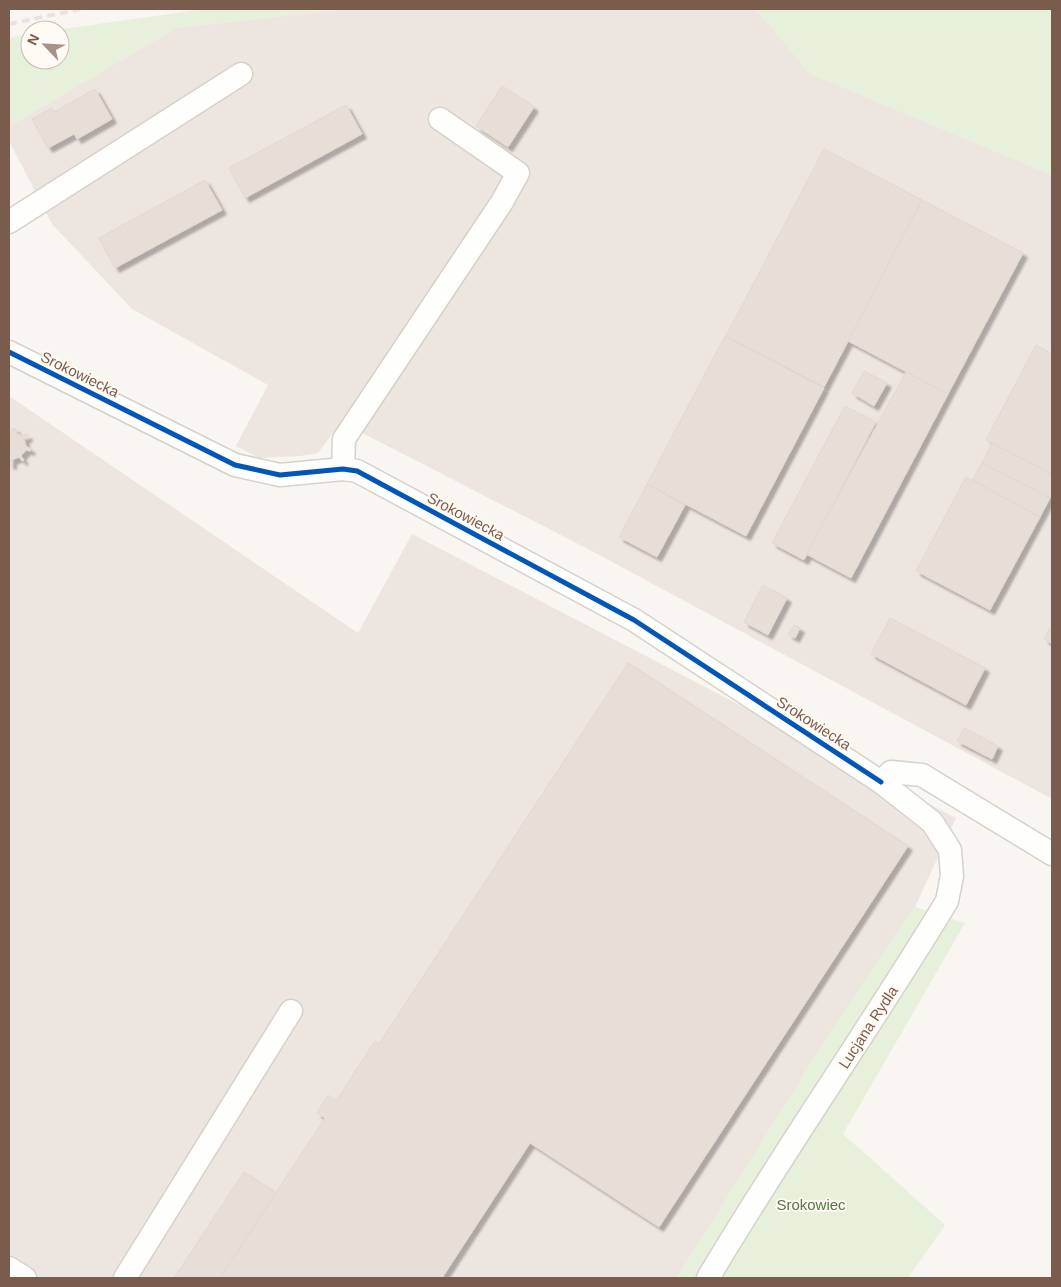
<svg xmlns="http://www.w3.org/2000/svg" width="1061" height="1287" font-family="Helvetica,sans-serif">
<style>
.industrial{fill:#ede5e0}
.green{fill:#e7f0db}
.building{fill:#e6ded7;stroke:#e2d8d2;filter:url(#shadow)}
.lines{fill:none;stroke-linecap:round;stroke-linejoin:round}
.minor-casing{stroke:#d7d1cb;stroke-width:25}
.minor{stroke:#fefefd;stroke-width:22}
.rail{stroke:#e6e3e7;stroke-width:4;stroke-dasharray:8 5;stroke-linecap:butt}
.cycleway-casing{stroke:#fffaf3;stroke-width:8}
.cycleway{stroke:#0057b8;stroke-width:5}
.labels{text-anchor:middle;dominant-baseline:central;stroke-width:4;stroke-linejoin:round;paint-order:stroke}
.street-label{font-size:15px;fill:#7a5c4d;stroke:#fffaf3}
.park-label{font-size:15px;fill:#537a41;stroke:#fffaf3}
</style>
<defs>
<filter id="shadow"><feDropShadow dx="4.5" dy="4.5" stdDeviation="1" flood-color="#0004"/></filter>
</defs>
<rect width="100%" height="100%" fill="#f9f5f0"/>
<g class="industrial">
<polygon points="346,9 756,9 811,74 1052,175 1052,799 590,550 341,422 318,453 300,456 259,458 236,446 268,385 132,309 52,224 9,141 9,126 176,28"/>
<polygon points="9,396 358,633 412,534 956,818 915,907 837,1022 677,1278 9,1278"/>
</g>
<g class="green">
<polygon points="204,9 346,9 176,28 9,126 9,38 30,34 30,60 60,60 60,30 56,30"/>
<polygon points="756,9 1052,9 1052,175 810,74"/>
<polygon points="915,907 965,923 843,1134 945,1225 908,1278 677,1278 837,1022"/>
</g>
<g class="building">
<polygon points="502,86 534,107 508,147 476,126"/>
<polygon points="95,89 112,119 77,139 74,134 48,148 32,119 52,108 54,112"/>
<polygon points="346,105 362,134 245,198 229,168"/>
<polygon points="824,149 922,200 824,387 726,336"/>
<polygon points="205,180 222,210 115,268 99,238"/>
<polygon points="922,200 1023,253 948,394 848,341"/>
<polygon points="725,336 824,388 746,536 647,484"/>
<polygon points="1036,345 1052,354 1052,474 986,440"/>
<polygon points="864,371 887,383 874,406 852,393"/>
<polygon points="906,372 948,394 851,578 806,554"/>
<polygon points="845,406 876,422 804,560 772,543"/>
<polygon points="12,428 16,429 16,433 22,436 27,434 28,437 24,439 26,446 31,449 30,451 26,450 21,456 24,460 22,461 19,457 12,460 12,465 9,464 9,432 12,432"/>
<polygon points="992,443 1052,474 1052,494 1050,498 982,463"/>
<polygon points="982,463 1050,498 1040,517 972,480"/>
<polygon points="966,477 1040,517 990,610 916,571"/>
<polygon points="647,484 685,505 657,557 619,537"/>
<polygon points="763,585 787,598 768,635 744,622"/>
<polygon points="890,618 985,668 966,705 871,654"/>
<polygon points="1052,624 1052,644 1044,639"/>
<polygon points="794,625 800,628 795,638 788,634"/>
<polygon points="628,663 908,846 659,1227 530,1143 442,1278 220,1278 325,1118 317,1113 328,1095 336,1101 375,1041 379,1044"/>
<polygon points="964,728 998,746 992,759 957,741"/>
<polygon points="244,1172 276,1193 220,1278 174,1278"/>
</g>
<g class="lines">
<defs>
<g id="minor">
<polyline points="9,222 241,74"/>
<path d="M 9,352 L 235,465 L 280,475 L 343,469 L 357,471 L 634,620 L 881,782 L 932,822 L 950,850 L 952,876 L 947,901 C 870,1028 784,1150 708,1278"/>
<polyline points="343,469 344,439 502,202 518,173 440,119"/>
<polyline points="881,782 891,772 922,775 1052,854"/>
<polyline points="9,1268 25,1278"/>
<polyline points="125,1278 291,1011"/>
</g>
</defs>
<use href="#minor" class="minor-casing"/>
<use href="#minor" class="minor"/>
<polyline class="rail" points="9,24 81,9"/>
<defs>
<polyline id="cycleway" points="9,352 235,465 280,475 343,469 357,471 634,620 881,782"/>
</defs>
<use href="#cycleway" class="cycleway-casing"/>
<use href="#cycleway" class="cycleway"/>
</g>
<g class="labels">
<g class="street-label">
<text transform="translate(80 374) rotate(26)">Srokowiecka</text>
<text transform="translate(466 516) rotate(28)">Srokowiecka</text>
<text transform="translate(814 723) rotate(33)">Srokowiecka</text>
<text transform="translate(868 1027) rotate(-57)">Lucjana Rydla</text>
</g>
<g class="park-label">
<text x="811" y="1204">Srokowiec</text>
</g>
</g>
<rect width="1061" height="1287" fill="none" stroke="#7a5c4d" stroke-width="20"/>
<g transform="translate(45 45) rotate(295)"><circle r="24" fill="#fffaf3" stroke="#cabbb1"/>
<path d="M0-4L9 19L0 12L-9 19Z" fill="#a69286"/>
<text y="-8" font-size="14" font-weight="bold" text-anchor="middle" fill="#7a5c4d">N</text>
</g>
</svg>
